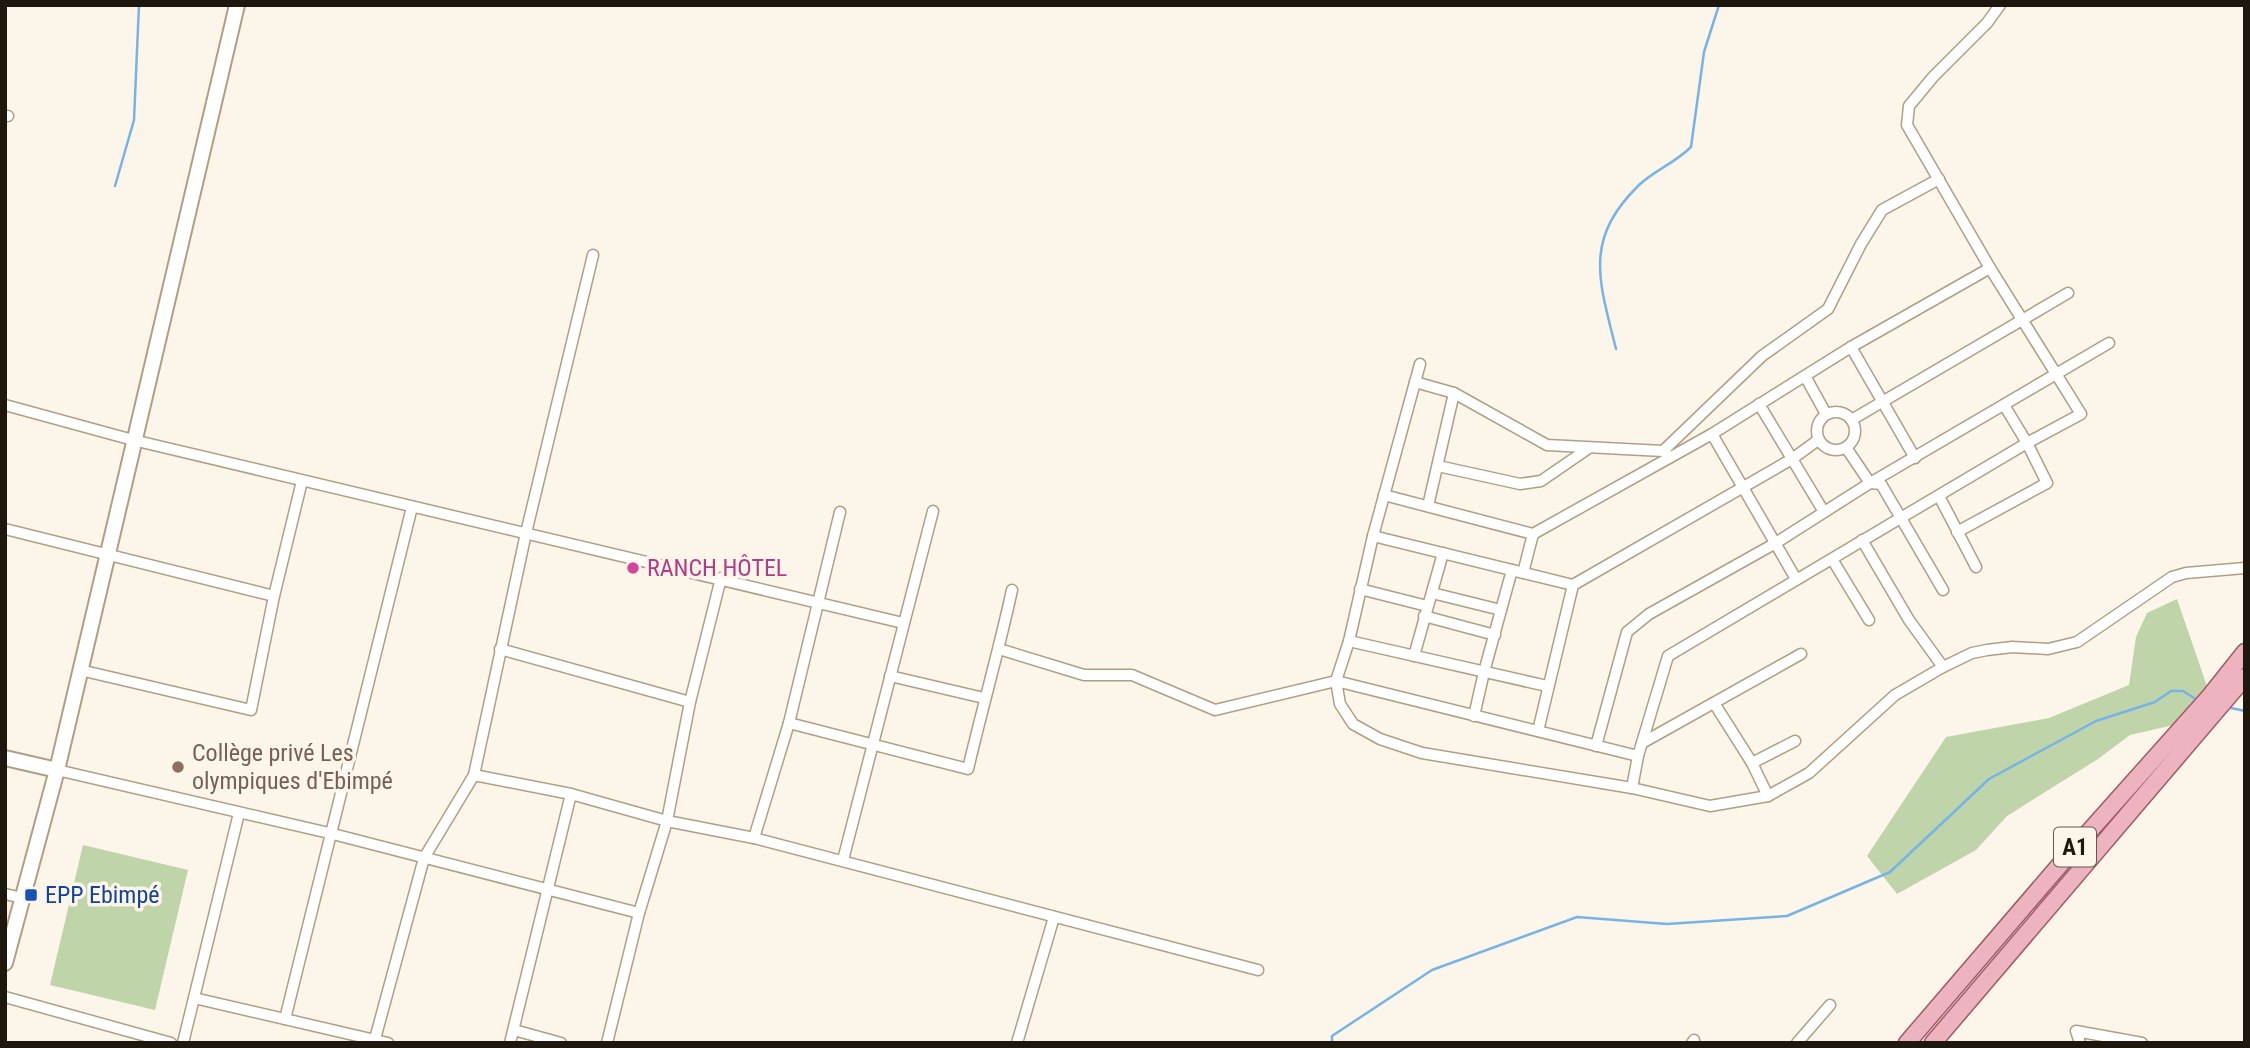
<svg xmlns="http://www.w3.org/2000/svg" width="2250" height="1048" font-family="'Roboto Condensed',sans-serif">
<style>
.green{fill:#bfd4a9}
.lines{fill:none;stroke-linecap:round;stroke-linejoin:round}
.stream{stroke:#77b3e7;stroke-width:2.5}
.street-casing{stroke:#b09f83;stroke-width:13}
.secondary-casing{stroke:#b09f83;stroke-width:18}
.primary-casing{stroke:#9d5b67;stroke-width:19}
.street{stroke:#fff;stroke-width:10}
.secondary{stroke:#fff;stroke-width:14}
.primary{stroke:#edb3c1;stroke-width:16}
.hotel-dot{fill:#d1479c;stroke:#fcf5e9;stroke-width:2.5}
.education-dot{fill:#8d6e63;stroke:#fcf5e9;stroke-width:2.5}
.transit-dot{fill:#1a4fb4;stroke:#fcf5e9;stroke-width:2.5}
.labels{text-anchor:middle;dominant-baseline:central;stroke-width:7;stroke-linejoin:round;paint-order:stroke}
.shield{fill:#fcf5e9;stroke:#615a4f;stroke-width:2}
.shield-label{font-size:23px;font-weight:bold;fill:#1e170d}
.hotel-label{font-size:24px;fill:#b23c85;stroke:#fcf5e9;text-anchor:start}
.education-label{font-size:24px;fill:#785e54;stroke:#fcf5e9;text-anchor:start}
.transit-label{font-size:24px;fill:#164399;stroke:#fcf5e9;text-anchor:start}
</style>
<rect width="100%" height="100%" fill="#fcf5e9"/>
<g class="green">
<polygon points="2177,599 2208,689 2174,725 2130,735 2098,759 2007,816 1976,850 1897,894 1867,856 1946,737 2049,718 2129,685 2136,637 2147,613"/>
<polygon points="83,845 188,870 155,1010 50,985"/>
</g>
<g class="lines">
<g class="stream">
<polyline points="115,186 134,120 139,5"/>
<path d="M 1616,349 C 1599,280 1583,240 1639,185 C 1655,170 1675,163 1691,147 L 1704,52 L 1719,5"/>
<polyline points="2231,708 2245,711"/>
<polyline points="1332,1043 1332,1036 1432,970 1577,917 1667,924 1787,916 1890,872 1989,779 2096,721 2155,702 2171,691 2183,691 2194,698"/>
</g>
<defs>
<g id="street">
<polyline points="5,116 8,116"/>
<polyline points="1851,347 1915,458"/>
<polyline points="1420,364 1373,536 1349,641 1336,681 1340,704 1353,724 1380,739 1422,753 1632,788 1710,806 1768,796 1809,773 1895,695 1943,667 1972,653 1987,650 2012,647 2048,649 2077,642 2172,577 2186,573 2245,568"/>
<polyline points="1805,376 1826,414"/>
<polyline points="1415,382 1454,393 1547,445 1663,451 1762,356 1828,309 1861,244 1882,210 1939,179"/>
<polyline points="1759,404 1824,512"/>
<polyline points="5,405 133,440 903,623"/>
<circle cx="1836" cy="431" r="19"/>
<polyline points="1853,419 2068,293"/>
<polyline points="1712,434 1796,579"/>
<polyline points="1847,449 1870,483 1881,484 1943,590"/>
<polyline points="1669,458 1712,434 1851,347 1990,268"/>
<polyline points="1438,466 1520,484 1541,481 1589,448"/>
<polyline points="1384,495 1533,534 1669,458 1666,454"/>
<polyline points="1939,496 1976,567"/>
<polyline points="1428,506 1454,393"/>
<polyline points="5,529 274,596"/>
<polyline points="1957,532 2047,483 2027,443 2004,405"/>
<polyline points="1373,536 1573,585 1792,459 1818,440"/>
<polyline points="1862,540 1909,620 1943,667"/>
<polyline points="1832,559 1869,620"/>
<polyline points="1523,573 1533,534"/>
<polyline points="1360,589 1427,606"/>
<polyline points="1432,593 1501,610"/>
<polyline points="1424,616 1495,635"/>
<polyline points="1349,641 1547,686"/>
<polyline points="500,649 690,702"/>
<polyline points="999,649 1084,675 1132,675 1215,710 1336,681 1638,756"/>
<polyline points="1414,656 1443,553"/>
<polyline points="80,670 251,710 274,596 302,481"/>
<polyline points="890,676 984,698"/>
<polyline points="1714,703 1752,763 1768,796"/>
<polyline points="1474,716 1484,672 1512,570"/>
<path d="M 789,723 L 968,769 C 982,709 999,650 1012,590"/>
<polyline points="1538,731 1573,585"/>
<polyline points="1642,743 1801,654"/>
<polyline points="1596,746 1627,632 1649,614 1774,544 1870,483 2109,343"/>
<polyline points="1752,763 1795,741"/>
<polyline points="57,770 329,833 639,913"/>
<polyline points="474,775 571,794 667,821 754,838 1258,970"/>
<polyline points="1632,788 1638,756 1668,656 2027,443 2081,414 1990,268 1907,125 1909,106 1933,77 1987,23 2000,5"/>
<polyline points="754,838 789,723 840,512"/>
<polyline points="843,860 933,511"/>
<polyline points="5,894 22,898"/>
<polyline points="5,997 171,1043"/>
<polyline points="194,998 388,1043"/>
<polyline points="285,1019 412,507"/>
<polyline points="514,1030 561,1043"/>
<polyline points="375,1039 424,858 474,775 526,533 593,255"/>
<polyline points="183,1043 239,813"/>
<polyline points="510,1043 571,794"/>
<polyline points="607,1043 639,913 667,821 690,702 721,578"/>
<polyline points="1017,1043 1054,917"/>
<polyline points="1692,1043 1694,1040"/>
<polyline points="1797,1043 1830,1005"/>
<polyline points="2080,1043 2076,1031 2142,1043"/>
</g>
<g id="secondary">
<polyline points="5,758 57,770"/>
<polyline points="5,963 57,770 237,5"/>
</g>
<g id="primary">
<polyline points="1907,1043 2070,853 2210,696 2245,652"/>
<polyline points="1933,1043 2245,677"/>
</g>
</defs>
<use href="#street" class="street-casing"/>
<use href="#secondary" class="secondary-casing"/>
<use href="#primary" class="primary-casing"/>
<use href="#street" class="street"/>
<use href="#secondary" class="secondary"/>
<use href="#primary" class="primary"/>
</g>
<circle class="hotel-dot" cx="633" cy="568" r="7"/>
<circle class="education-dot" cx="178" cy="767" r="7"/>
<rect class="transit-dot" x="24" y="888" width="14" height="14" rx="3.5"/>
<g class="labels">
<rect class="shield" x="2054" y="827.5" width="42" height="39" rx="5"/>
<g class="shield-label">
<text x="2075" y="847">A1</text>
</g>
<g class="hotel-label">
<text x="647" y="568">RANCH HÔTEL</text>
</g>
<g class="education-label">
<text x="192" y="753">Collège privé Les<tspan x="192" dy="28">olympiques d'Ebimpé</tspan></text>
</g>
<g class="transit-label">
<text x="45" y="895">EPP Ebimpé</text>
</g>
</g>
<rect width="2250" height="1048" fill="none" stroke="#1e170d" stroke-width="14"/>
</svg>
